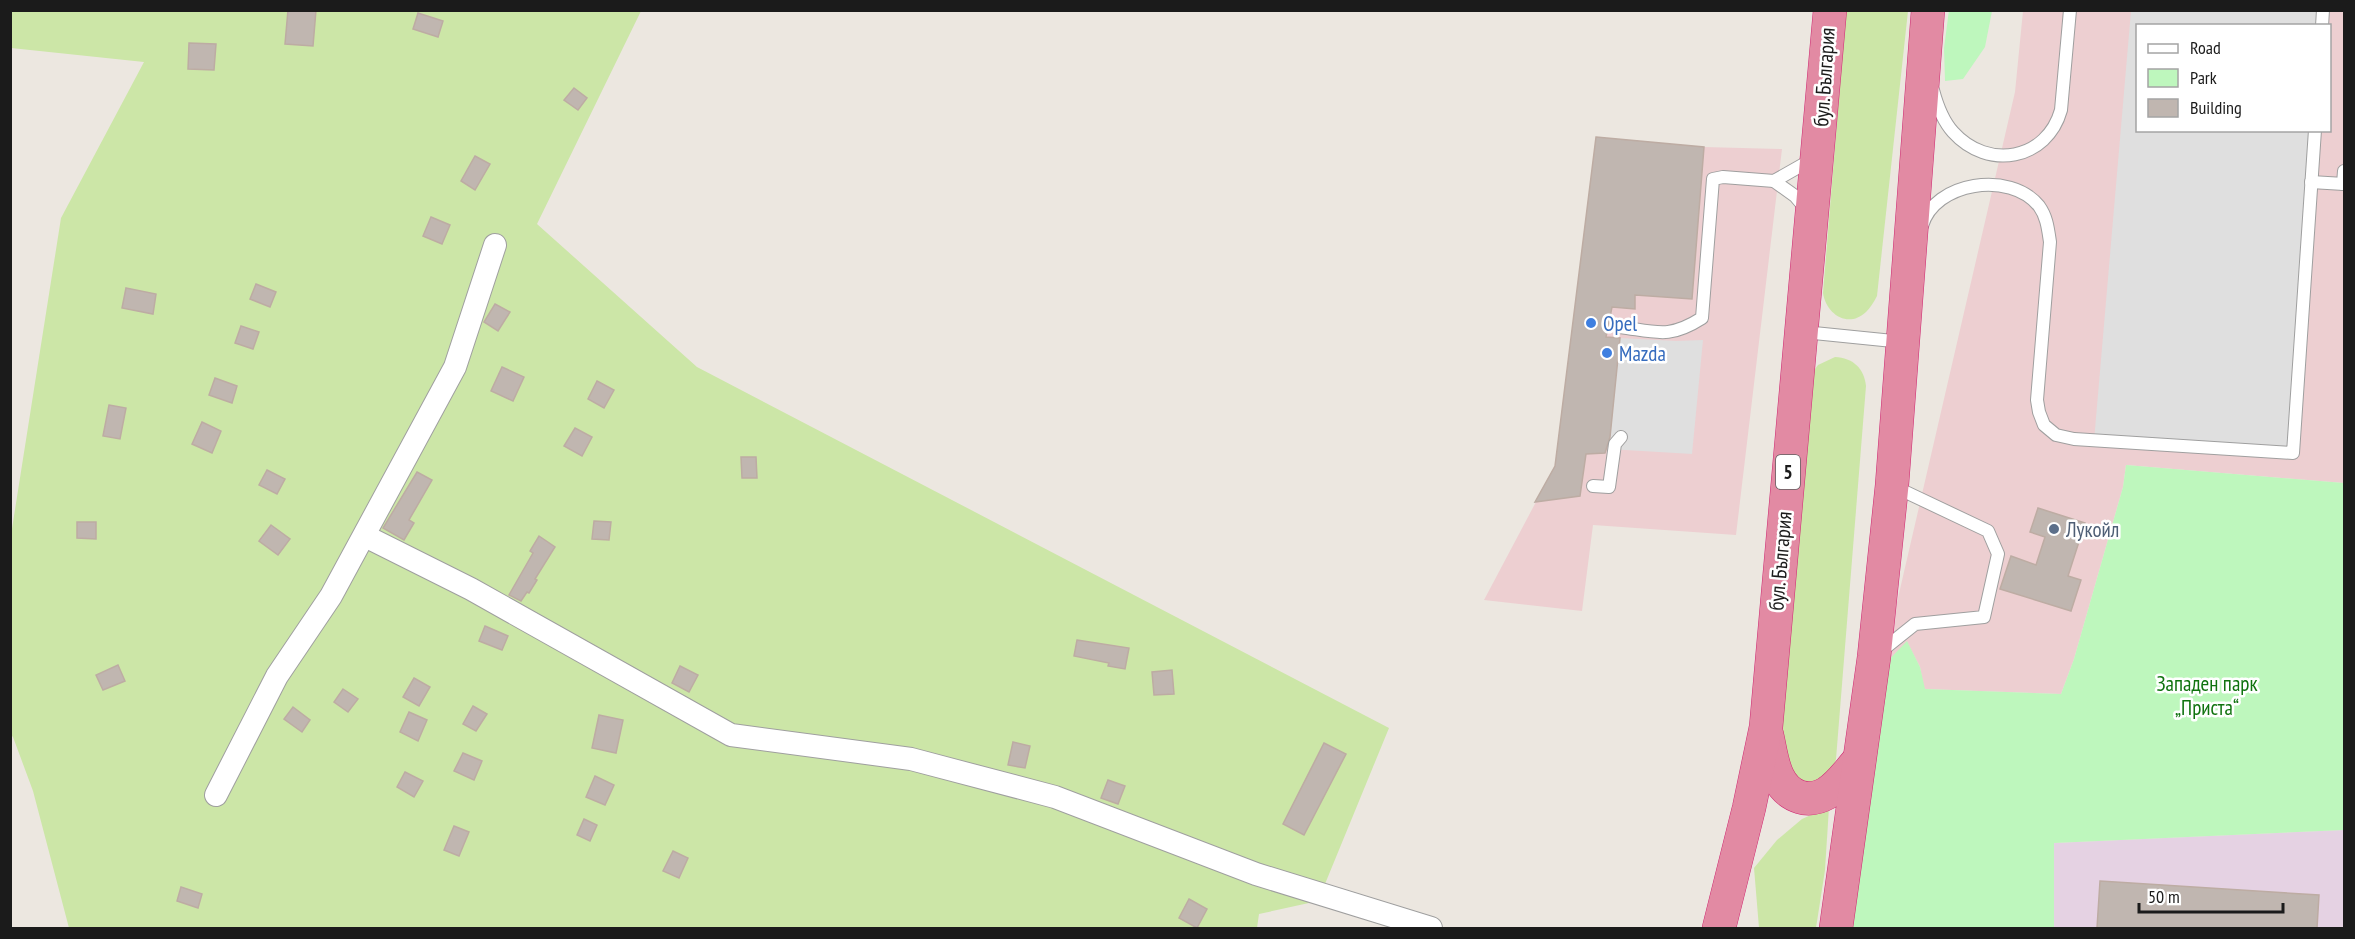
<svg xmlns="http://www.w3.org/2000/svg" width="2355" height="939" font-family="'PT Sans Narrow',sans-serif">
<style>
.commercial{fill:#edcfd1;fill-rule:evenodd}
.industrial{fill:#e5d2e3}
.grass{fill:#cce6a7}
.park{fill:#bef7bd}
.parking{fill:#dfdfdf}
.building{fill:#c0b6b0;stroke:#bdaca3;stroke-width:1.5}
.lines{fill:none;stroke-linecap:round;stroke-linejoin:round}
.lane-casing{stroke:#9f9f9f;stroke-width:14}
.street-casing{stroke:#9f9f9f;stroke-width:24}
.highway-casing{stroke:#ce2972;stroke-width:34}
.lane{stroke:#fff;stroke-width:12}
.street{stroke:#fff;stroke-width:22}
.highway{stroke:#e28aa3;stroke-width:33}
.shop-dot{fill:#3f7fe0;stroke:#fff;stroke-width:2}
.service-dot{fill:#5c6f8a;stroke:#fff;stroke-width:2}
.labels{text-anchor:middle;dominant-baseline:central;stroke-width:5;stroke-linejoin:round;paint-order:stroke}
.shield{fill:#fff;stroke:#5f5f5f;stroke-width:1.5}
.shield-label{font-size:20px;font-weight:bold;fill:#1b1b1b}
.street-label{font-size:21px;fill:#1b1b1b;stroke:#fff}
.shop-label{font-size:21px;fill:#366cbe;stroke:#fff;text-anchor:start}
.service-label{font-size:21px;fill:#4e5e75;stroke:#fff;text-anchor:start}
.park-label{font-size:21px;fill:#10730f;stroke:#fff}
</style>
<rect width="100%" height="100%" fill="#ece7e0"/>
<g class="commercial">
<path d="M 2023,11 L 2344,11 L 2344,483 L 2126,465 L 2123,487 L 2074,659 L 2061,694 L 1924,689 L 1920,667 L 1907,642 L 1882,667 L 2015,92 ZM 2138,26 L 2330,26 L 2330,130 L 2138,130 Z"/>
<polygon points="1596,137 1704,147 1782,149 1736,535 1593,525 1582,611 1484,600 1555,466"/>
</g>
<polygon class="industrial" points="2344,830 2344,928 2054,928 2054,843"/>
<g class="grass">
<polygon points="11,11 641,11 537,224 697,367 1389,728 1318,901 1259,914 1257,928 69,928 33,791 13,737 11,735 11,535 61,218 144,62 11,48"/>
<path d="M 1846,11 L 1908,11 L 1877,296 C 1874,302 1870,308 1866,312 C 1848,329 1826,314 1823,293 Z"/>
<path d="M 1835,357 C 1853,358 1864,368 1866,386 L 1836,759 L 1834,767 L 1823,781 L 1798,784 L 1780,755 L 1812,373 L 1818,365 Z"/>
<polygon points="1829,807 1825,870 1816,928 1759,928 1754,868 1777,840 1802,819"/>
</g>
<g class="park">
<polygon points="1949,10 1992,11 1985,47 1963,79 1945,81 1944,48"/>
<polygon points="2126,465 2344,483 2344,830 2054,843 2054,928 1851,928 1882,667 1907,641 1920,667 1925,689 2061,694 2074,659 2123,487"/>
</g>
<g class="parking">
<polygon points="2131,11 2323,11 2322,25 2138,26 2138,130 2315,131 2293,453 2094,441"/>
<polygon points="1620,338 1676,341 1703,340 1692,454 1609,449"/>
</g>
<g class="building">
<polygon points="288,10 316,10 313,46 285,44"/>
<polygon points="418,13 443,21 438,37 413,29"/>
<polygon points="189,43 216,44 214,70 188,69"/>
<polygon points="574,88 587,98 578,110 564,100"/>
<polygon points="1596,137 1704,147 1692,299 1635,295 1635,309 1612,307 1606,337 1620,338 1610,437 1605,453 1586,454 1580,496 1535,502 1555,466"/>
<polygon points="475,156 490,164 475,190 461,181"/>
<polygon points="431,217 450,225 442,244 423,236"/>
<polygon points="256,284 276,292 270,307 250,299"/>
<polygon points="126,288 156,294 153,314 122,308"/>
<polygon points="495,304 510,312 498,331 484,322"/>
<polygon points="241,326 259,332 253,349 235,343"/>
<polygon points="502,367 524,377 513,401 491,391"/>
<polygon points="215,378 237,386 232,403 209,395"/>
<polygon points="597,381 614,390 604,408 588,399"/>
<polygon points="109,405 126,408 120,439 103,436"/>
<polygon points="202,422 221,431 212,453 192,444"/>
<polygon points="575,428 592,437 582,456 564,446"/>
<polygon points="741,457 756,457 757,478 742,478"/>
<polygon points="267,470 285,479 277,494 259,485"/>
<polygon points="417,472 432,480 409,520 414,523 404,540 383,528"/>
<polygon points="2038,508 2085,523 2068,576 2081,580 2071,611 2000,589 2011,556 2036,565 2045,537 2030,532"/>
<polygon points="594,521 611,522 609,540 592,539"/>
<polygon points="77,522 96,522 96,539 77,538"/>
<polygon points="271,525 290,539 278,555 259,541"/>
<polygon points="539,536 555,547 535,579 537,580 529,593 527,592 521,601 509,595 533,553 530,551"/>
<polygon points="485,626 508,636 502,650 479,641"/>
<polygon points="1077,640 1129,648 1125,669 1108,666 1109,663 1074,656"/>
<polygon points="118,665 125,681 103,690 96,675"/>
<polygon points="680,666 698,675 689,692 672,683"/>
<polygon points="1172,670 1174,694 1154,695 1152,672"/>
<polygon points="414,678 430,687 419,706 403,697"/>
<polygon points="343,689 358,699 348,712 334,702"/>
<polygon points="473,706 487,714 476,731 463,724"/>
<polygon points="293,707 310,720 302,732 284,719"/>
<polygon points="409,712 427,720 418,741 400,732"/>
<polygon points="599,715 623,720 616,753 592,748"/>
<polygon points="1013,742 1030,746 1025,768 1008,765"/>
<polygon points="1324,743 1346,754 1304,835 1283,824"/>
<polygon points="463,753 482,761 474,780 454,771"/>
<polygon points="405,772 423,781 414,797 397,787"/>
<polygon points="595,776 614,785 605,805 586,797"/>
<polygon points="1108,780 1125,786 1118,804 1101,798"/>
<polygon points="584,819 597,825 590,841 577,835"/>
<polygon points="454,826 469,832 459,856 444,850"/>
<polygon points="673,851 688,858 679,878 663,871"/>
<polygon points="2100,881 2319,895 2317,928 2097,928"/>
<polygon points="181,887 202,894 198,908 177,901"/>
<polygon points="1189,899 1207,909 1197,928 1179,918"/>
</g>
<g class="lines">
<defs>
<g id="lane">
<polyline points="2322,26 2323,10"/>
<path d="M 1933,90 C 1937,105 1943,121 1953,132 C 1988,171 2047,160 2061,110 L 2070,10"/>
<polyline points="1774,181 1795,196 1806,209"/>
<polyline points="2311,182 2344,184"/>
<polyline points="2343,184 2344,171"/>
<path d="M 1922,226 C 1934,182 2010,170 2039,206 C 2047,217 2048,229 2050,242 L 2037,400 L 2039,412 L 2044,425 L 2056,435 L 2074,439 L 2293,453 L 2315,130"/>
<path d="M 1620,327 C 1657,332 1669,339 1702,318 L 1713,179 L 1723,177 L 1774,181 L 1811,160"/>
<polyline points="1804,332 1903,342"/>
<polyline points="1593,486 1609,487 1615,444 1621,437"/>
<polyline points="1880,652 1915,624 1984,617 1998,554 1988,531 1893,486"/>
</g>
<g id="street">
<polyline points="365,536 471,589 731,735 911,759 1055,797 1256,874 1431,928"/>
<polyline points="216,795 277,676 331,596 455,367 495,245"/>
</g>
<g id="highway">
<path d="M 1767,735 C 1772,757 1774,789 1800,797 C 1809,800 1818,798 1827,793 C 1840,785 1849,771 1859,760"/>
<polyline points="1719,928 1749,808 1766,727 1830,10"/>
<polyline points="1836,928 1874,657 1892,485 1928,10"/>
</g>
</defs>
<use href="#lane" class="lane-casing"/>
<use href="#street" class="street-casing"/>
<use href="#highway" class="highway-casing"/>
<use href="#lane" class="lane"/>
<use href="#street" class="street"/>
<use href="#highway" class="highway"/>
</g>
<g class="shop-dot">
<circle cx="1591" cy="323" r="6"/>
<circle cx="1607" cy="353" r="6"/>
</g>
<circle class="service-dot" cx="2054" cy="529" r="6"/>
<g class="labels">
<rect class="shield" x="1776" y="455" width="24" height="34" rx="4.5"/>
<g class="shield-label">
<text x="1788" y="472">5</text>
</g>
<g class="street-label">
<text transform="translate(1824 77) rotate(-86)">бул. България</text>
<text transform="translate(1780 561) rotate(-85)">бул. България</text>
</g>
<g class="shop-label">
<text x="1603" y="323">Opel</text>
<text x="1619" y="353">Mazda</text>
</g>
<g class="service-label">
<text x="2066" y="529">Лукойл</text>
</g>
<g class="park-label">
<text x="2207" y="683">Западен парк<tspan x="2207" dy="24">„Приста“</tspan></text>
</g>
</g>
<rect width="2355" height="939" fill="none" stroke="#1b1b1b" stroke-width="24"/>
<rect x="2136" y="24" width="195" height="108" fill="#ffffff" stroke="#a4a4a4" stroke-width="1.5"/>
<rect x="2148" y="44" width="30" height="9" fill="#ffffff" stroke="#a4a4a4" stroke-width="1.5"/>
<text x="2190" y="54" font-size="18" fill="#1b1b1b">Road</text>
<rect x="2148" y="69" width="30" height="18" fill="#bef7bd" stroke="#a4a4a4" stroke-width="1.5"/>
<text x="2190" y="84" font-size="18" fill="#1b1b1b">Park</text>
<rect x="2148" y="99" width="30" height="18" fill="#c0b6b0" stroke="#a4a4a4" stroke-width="1.5"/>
<text x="2190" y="114" font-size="18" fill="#1b1b1b">Building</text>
<path d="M2139 903v9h144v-9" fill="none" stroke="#1b1b1b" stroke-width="3"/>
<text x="2148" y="903" font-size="18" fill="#1b1b1b" stroke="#ffffff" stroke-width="4.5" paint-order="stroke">50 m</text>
</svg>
